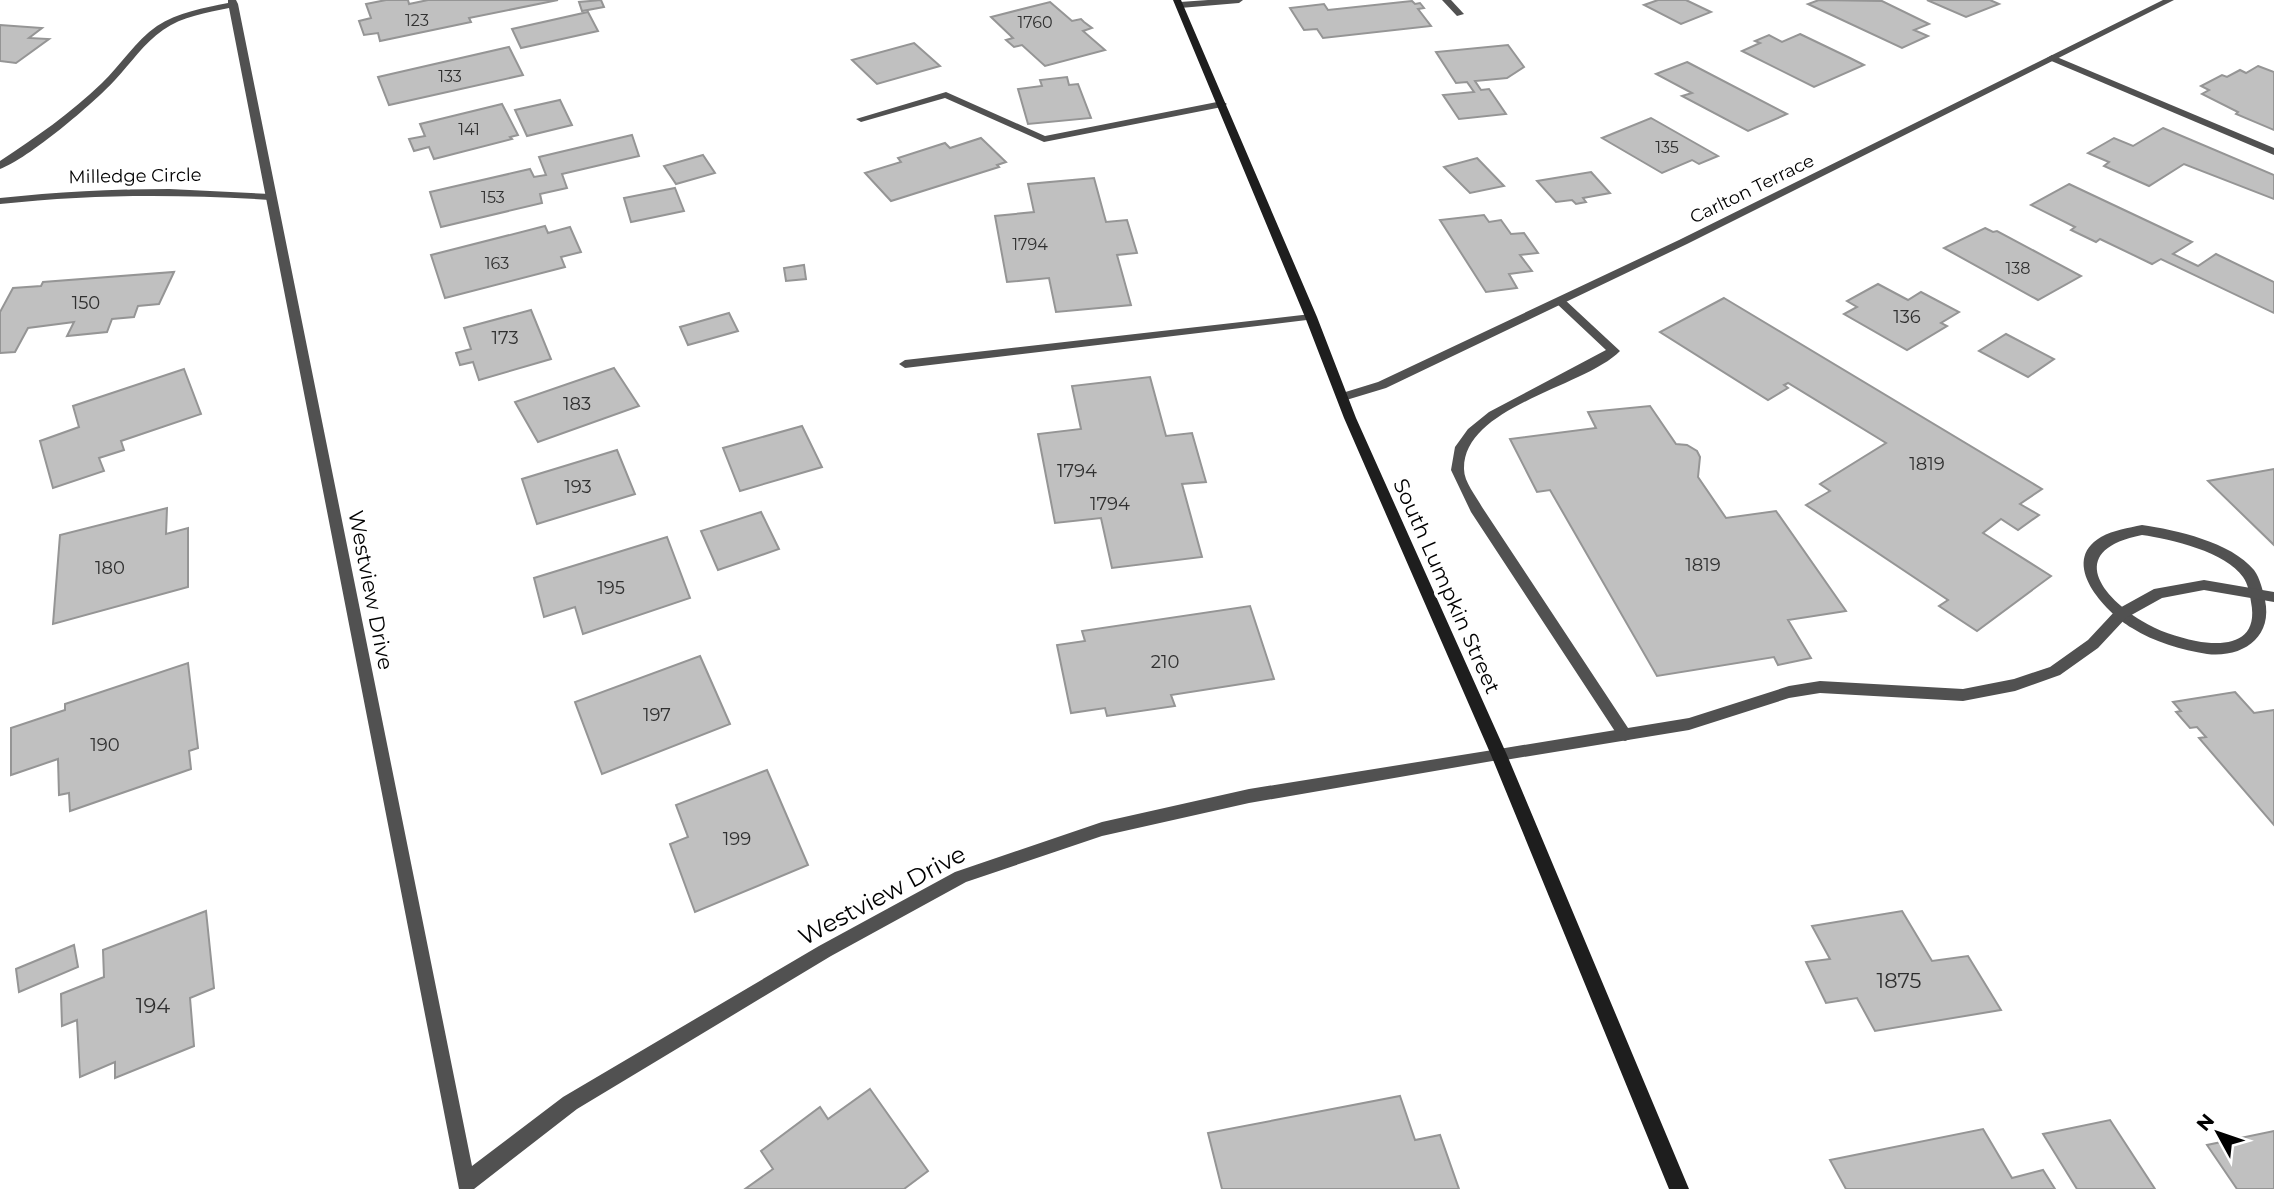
<svg xmlns="http://www.w3.org/2000/svg" width="2274" height="1189" font-family="Montserrat,sans-serif">
<style>
.building{fill:#c0c0c0;stroke:#959595;stroke-width:2}
.lines{fill:none;stroke-linecap:round;stroke-linejoin:round}
.service{fill:#515151;fill-rule:evenodd}
.minor{fill:#515151;fill-rule:evenodd}
.tertiary{fill:#515151;fill-rule:evenodd}
.secondary{fill:#1e1e1e;fill-rule:evenodd}
.labels{text-anchor:middle;dominant-baseline:central;stroke-width:7;stroke-linejoin:round;paint-order:stroke}
.far-number-label{font-size:16px;fill:#303030}
.far-street-label{font-size:18px;fill:#000;stroke:#fff}
.number-label{font-size:18px;fill:#303030}
.street-label{font-size:21px;fill:#000;stroke:#fff}
.near-number-label{font-size:21px;fill:#303030}
.near-street-label{font-size:24px;fill:#000;stroke:#fff}
</style>
<rect width="100%" height="100%" fill="#fff"/>
<g class="building">
<polygon points="386,0 408,0 409,4 428,0 558,0 469,18 471,22 380,41 378,33 364,35 359,21 371,18 366,4"/>
<polygon points="601,0 604,7 582,11 579,2"/>
<polygon points="1658,0 1686,0 1711,12 1681,24 1644,5"/>
<polygon points="1819,0 1882,1 1929,24 1914,30 1928,36 1902,48 1808,4"/>
<polygon points="1927,0 1990,0 1999,4 1966,17"/>
<polygon points="1412,1 1415,4 1420,3 1424,8 1418,9 1431,26 1323,38 1317,29 1304,30 1290,8 1324,4 1328,10"/>
<polygon points="1050,2 1072,21 1081,19 1084,22 1092,28 1083,31 1105,50 1045,66 1022,45 1014,47 1006,40 1013,38 991,17"/>
<polygon points="588,12 598,31 521,48 512,29"/>
<polygon points="0,25 42,28 29,38 49,39 16,63 0,61"/>
<polygon points="1800,34 1850,58 1864,65 1814,87 1742,51 1760,43 1755,41 1769,35 1782,42"/>
<polygon points="914,43 940,66 877,84 852,60"/>
<polygon points="1508,45 1524,67 1507,78 1475,81 1481,90 1489,89 1506,114 1459,119 1443,95 1474,92 1467,82 1456,83 1436,52"/>
<polygon points="509,47 523,75 389,105 378,77"/>
<polygon points="1687,62 1787,114 1748,131 1682,96 1692,93 1656,74"/>
<polygon points="2258,66 2274,72 2274,130 2236,114 2238,112 2202,94 2209,90 2201,86 2222,75 2227,77 2240,70 2246,73"/>
<polygon points="1067,77 1069,85 1078,84 1091,118 1028,124 1018,89 1042,86 1040,80"/>
<polygon points="560,100 572,125 527,136 515,110"/>
<polygon points="502,104 518,135 510,137 512,139 434,159 429,147 414,151 409,139 425,136 420,124"/>
<polygon points="1651,118 1718,156 1699,164 1692,160 1662,173 1602,138"/>
<polygon points="2163,128 2274,175 2274,199 2184,164 2149,186 2104,166 2109,162 2088,153 2114,138 2133,146"/>
<polygon points="632,135 639,156 562,174 567,188 540,194 542,203 441,227 430,192 530,169 534,177 546,175 539,157"/>
<polygon points="981,138 1006,162 997,165 999,167 891,201 865,173 901,162 898,158 945,143 950,148"/>
<polygon points="703,155 715,173 676,184 664,166"/>
<polygon points="1477,158 1504,186 1470,193 1444,167"/>
<polygon points="1591,172 1610,193 1583,198 1586,202 1576,204 1572,200 1556,202 1537,181"/>
<polygon points="1094,178 1106,222 1127,220 1137,253 1117,255 1131,305 1056,312 1049,278 1007,282 995,216 1034,212 1028,184"/>
<polygon points="2069,184 2192,242 2173,254 2198,266 2216,254 2274,282 2274,313 2161,259 2152,264 2100,239 2096,242 2071,230 2075,227 2031,205"/>
<polygon points="675,188 684,211 631,222 624,198"/>
<polygon points="1484,215 1489,222 1501,220 1511,234 1524,233 1538,253 1520,255 1532,271 1509,274 1517,288 1486,292 1440,220"/>
<polygon points="545,226 548,233 570,227 581,252 561,257 565,267 445,298 431,255"/>
<polygon points="1985,228 1993,232 1997,231 2081,276 2038,300 1944,248"/>
<polygon points="804,265 806,279 786,281 784,268"/>
<polygon points="174,272 159,304 138,306 134,317 112,319 107,332 67,336 74,322 28,328 15,352 0,353 0,312 13,288 41,286 43,282"/>
<polygon points="1878,284 1908,300 1921,292 1959,312 1941,323 1947,326 1907,350 1844,314 1857,307 1847,301"/>
<polygon points="1724,298 2042,489 2020,504 2039,515 2018,530 2001,519 1983,533 2051,576 1977,631 1939,606 1948,600 1806,505 1830,491 1820,484 1886,443 1788,383 1784,385 1788,388 1768,400 1660,332"/>
<polygon points="531,310 551,359 479,380 473,362 460,365 456,353 471,349 464,328"/>
<polygon points="729,313 738,331 688,345 680,327"/>
<polygon points="2006,334 2054,359 2028,377 1979,351"/>
<polygon points="614,368 639,406 538,442 515,402"/>
<polygon points="184,369 201,414 121,441 124,450 99,458 104,471 53,488 40,441 79,427 73,406"/>
<polygon points="1150,377 1166,436 1192,433 1206,482 1182,484 1202,557 1112,568 1101,518 1055,523 1038,434 1081,429 1072,386"/>
<polygon points="1650,406 1676,444 1687,445 1697,451 1700,457 1698,477 1726,518 1776,511 1846,611 1788,620 1811,658 1778,665 1774,657 1657,676 1550,490 1537,492 1510,439 1596,428 1588,412"/>
<polygon points="802,426 822,467 740,491 723,448"/>
<polygon points="617,450 635,494 537,524 522,479"/>
<polygon points="2274,469 2274,545 2208,481"/>
<polygon points="167,508 166,534 188,528 188,587 53,624 60,535"/>
<polygon points="761,512 779,549 718,570 701,531"/>
<polygon points="667,537 690,598 583,634 575,607 544,617 534,578"/>
<polygon points="1250,606 1274,679 1171,695 1175,706 1107,716 1105,708 1071,713 1057,645 1085,641 1082,631"/>
<polygon points="700,656 730,724 602,774 575,702"/>
<polygon points="188,663 198,748 189,751 191,769 70,811 69,793 59,795 58,759 11,775 11,728 65,710 65,704"/>
<polygon points="2235,692 2254,713 2274,710 2274,825 2199,738 2206,737 2197,727 2190,728 2176,712 2181,711 2173,702"/>
<polygon points="767,770 808,865 695,912 670,844 688,837 676,805"/>
<polygon points="206,911 214,988 190,998 194,1046 115,1078 115,1062 80,1077 77,1020 62,1026 61,994 104,977 103,950"/>
<polygon points="1902,911 1932,961 1968,956 2001,1010 1875,1031 1857,998 1826,1003 1806,962 1830,959 1812,926"/>
<polygon points="74,945 78,967 19,992 16,969"/>
<polygon points="870,1089 928,1171 904,1189 745,1189 773,1169 761,1151 820,1107 828,1119"/>
<polygon points="1400,1096 1415,1140 1440,1135 1459,1189 1222,1189 1208,1133"/>
<polygon points="2110,1120 2155,1189 2077,1189 2043,1134"/>
<polygon points="1983,1129 2012,1178 2043,1170 2055,1189 1846,1189 1830,1160"/>
<polygon points="2274,1131 2274,1189 2237,1189 2207,1145"/>
</g>
<g class="lines">
<g class="service">
<polygon points="1208,0 1243,0 1239,3 1180,8 1176,5 1180,2"/>
<polygon points="1442,0 1451,0 1464,14 1457,16"/>
<polygon points="2052,55 2274,148 2274,155 2049,60 2047,58"/>
<polygon points="946,92 1045,136 1222,101 1227,104 1222,107 1044,142 945,98 861,122 856,119"/>
<path d="M 1560,298 L 1564,299 L 1620,351 C 1585,387 1463,406 1464,469 C 1464,482 1476,496 1482,507 L 1630,731 L 1633,735 L 1630,739 L 1625,741 L 1620,739 L 1471,512 L 1451,470 L 1455,447 L 1468,429 L 1489,412 L 1606,350 L 1556,303 L 1556,299 Z"/>
<polygon points="1311,314 1315,315 1315,319 905,368 899,364 905,360"/>
<path d="M 2142,525 C 2176,530 2231,542 2254,570 C 2260,578 2263,591 2265,600 C 2273,638 2242,658 2207,654 C 2182,650 2154,642 2132,628 C 2105,612 2058,562 2101,537 C 2114,530 2128,528 2142,525 ZM 2142,535 C 2171,539 2226,552 2243,577 C 2248,584 2250,594 2251,602 C 2259,642 2227,647 2196,641 C 2177,637 2158,631 2142,621 C 2095,592 2070,549 2142,535 Z"/>
</g>
<g class="minor">
<polygon points="2163,0 2174,0 1687,244 1386,388 1343,401 1337,397 1339,394 1378,382 1679,240"/>
<path d="M 169,189 L 270,194 L 275,197 L 270,200 C 180,194 90,194 0,204 L 0,198 C 56,192 112,189 169,189 Z"/>
<polygon points="2204,580 2274,592 2274,602 2204,590 2162,598 2126,618 2098,648 2060,675 2015,691 1963,701 1820,693 1789,698 1689,730 1499,761 1494,759 1491,755 1494,751 1499,749 1689,718 1789,686 1820,681 1963,689 2014,679 2050,667 2088,640 2116,610 2154,589"/>
</g>
<path class="tertiary" d="M 228,0 L 236,0 L 238,4 L 472,1166 L 563,1097 L 819,946 L 955,872 L 1102,822 L 1249,789 L 1499,749 L 1504,751 L 1507,755 L 1504,759 L 1249,803 L 1102,836 L 966,882 L 831,956 L 577,1109 L 474,1189 L 459,1189 L 229,8 C 206,13 183,16 163,30 C 144,43 131,63 115,80 C 94,103 28,159 0,169 L 0,161 C 35,138 71,113 102,83 C 121,65 135,41 157,26 C 178,12 204,8 228,3 Z"/>
<polygon class="secondary" points="1173,0 1181,0 1317,317 1356,418 1507,755 1689,1189 1669,1189 1491,755 1344,418 1305,317"/>
</g>
<g class="labels">
<g class="far-number-label">
<text x="417" y="20">123</text>
<text x="1035" y="22">1760</text>
<text x="450" y="76">133</text>
<text x="469" y="129">141</text>
<text x="1667" y="147">135</text>
<text x="493" y="197">153</text>
<text x="1030" y="244">1794</text>
<text x="497" y="263">163</text>
<text x="2018" y="268">138</text>
</g>
<g class="far-street-label">
<text transform="translate(135 176) rotate(-1)">Milledge Circle</text>
<text transform="translate(1752 189) rotate(-26)">Carlton Terrace</text>
</g>
<g class="number-label">
<text x="86" y="303">150</text>
<text x="1907" y="317">136</text>
<text x="505" y="338">173</text>
<text x="577" y="404">183</text>
<text x="1927" y="464">1819</text>
<text x="1077" y="471">1794</text>
<text x="578" y="487">193</text>
<text x="1110" y="504">1794</text>
<text x="1703" y="565">1819</text>
<text x="110" y="568">180</text>
<text x="611" y="588">195</text>
<text x="1165" y="662">210</text>
<text x="657" y="715">197</text>
<text x="105" y="745">190</text>
<text x="737" y="839">199</text>
</g>
<g class="street-label">
<text transform="translate(1447 586) rotate(66)">South Lumpkin Street</text>
<text transform="translate(371 590) rotate(79)">Westview Drive</text>
</g>
<g class="near-number-label">
<text x="1899" y="980">1875</text>
<text x="153" y="1005">194</text>
</g>
<g class="near-street-label">
<text transform="translate(882 895) rotate(-28)">Westview Drive</text>
</g>
</g>
<g transform="translate(2218 1133) rotate(310)" stroke="#ffffff" stroke-width="5" paint-order="stroke">
<path d="M0-5L12 26L0 18L-12 26Z" fill="#000000"/>
<text y="-10" font-size="19" font-weight="bold" text-anchor="middle" fill="#000000">N</text>
</g>
</svg>
